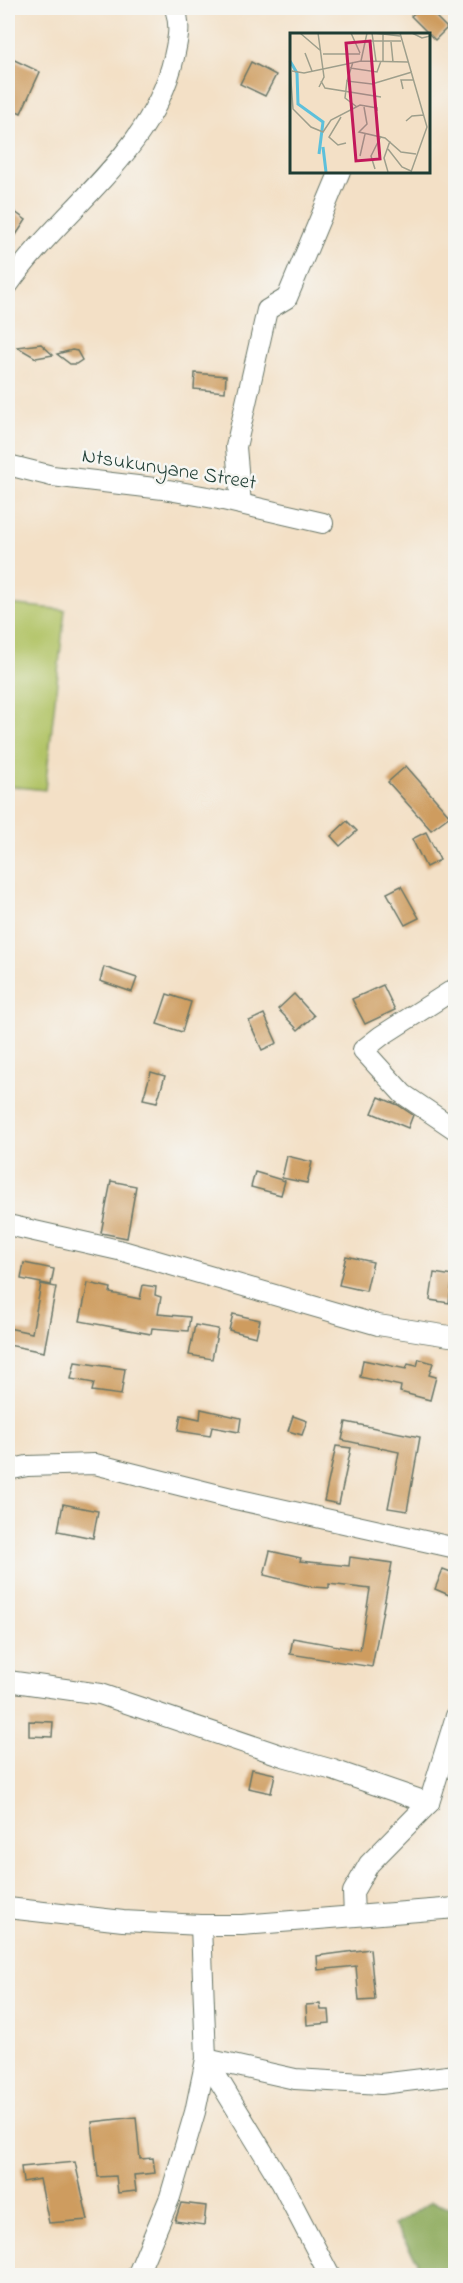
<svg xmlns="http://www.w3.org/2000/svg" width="463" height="2283" font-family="'Indie Flower',sans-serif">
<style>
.green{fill:#b2c468;stroke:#68804e;stroke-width:1.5}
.forest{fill:#8daa5c;stroke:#567448;stroke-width:1.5}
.building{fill:#ce9c5f}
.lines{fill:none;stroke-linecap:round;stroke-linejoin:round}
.minor-casing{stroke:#697667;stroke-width:22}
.minor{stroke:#fff;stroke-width:20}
.labels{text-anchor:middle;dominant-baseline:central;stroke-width:5;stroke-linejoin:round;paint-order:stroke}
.street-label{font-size:21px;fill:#1f3d34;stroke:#f6f6f2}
.inset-river{fill:none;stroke:#5dc0db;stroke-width:3}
.inset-road{fill:none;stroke:#9e9f8c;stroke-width:1.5}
.view{fill:#c2185b;fill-opacity:0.15;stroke:#c2185b;stroke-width:3}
.inset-edge{fill:none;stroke:#1f3d34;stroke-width:3}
</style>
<rect width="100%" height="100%" fill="#f6f6f2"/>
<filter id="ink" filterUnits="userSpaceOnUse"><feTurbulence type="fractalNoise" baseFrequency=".0167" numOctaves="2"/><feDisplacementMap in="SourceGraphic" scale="12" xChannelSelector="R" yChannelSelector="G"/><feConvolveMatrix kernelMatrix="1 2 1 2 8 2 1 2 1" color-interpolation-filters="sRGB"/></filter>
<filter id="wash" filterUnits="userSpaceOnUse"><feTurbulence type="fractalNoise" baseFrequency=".008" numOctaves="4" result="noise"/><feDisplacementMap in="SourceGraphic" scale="24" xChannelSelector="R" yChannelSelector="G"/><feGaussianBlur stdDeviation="1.35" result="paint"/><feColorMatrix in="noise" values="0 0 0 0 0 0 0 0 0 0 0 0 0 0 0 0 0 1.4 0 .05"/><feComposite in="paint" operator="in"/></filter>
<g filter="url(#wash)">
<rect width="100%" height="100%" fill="#f3e0c6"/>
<polygon class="green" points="8,604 65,610 45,790 8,786"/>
<polygon class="forest" points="431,2202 455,2210 455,2275 417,2275 417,2260 394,2225"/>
<g id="blocks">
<g class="building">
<polygon points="420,8 427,8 447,28 435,40 411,16"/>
<polygon points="8,57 40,72 21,113 8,107"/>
<polygon points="251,62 276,75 265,96 240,84"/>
<polygon points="8,207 26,220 8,247"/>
<polygon points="41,344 53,355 36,358 17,347"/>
<polygon points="72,350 77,351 82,360 76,364 70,364 57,354"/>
<polygon points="195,373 226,376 225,392 194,389"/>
<polygon points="406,766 450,816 431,830 388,782"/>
<polygon points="347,821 357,831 340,846 331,836"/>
<polygon points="426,832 440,860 426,867 412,839"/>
<polygon points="401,886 419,918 405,925 387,893"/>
<polygon points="104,967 137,978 132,992 100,981"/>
<polygon points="383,985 395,1010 365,1024 352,999"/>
<polygon points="167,994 191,1002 182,1032 157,1024"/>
<polygon points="294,994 314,1016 298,1030 278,1009"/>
<polygon points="264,1014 277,1043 262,1050 249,1021"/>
<polygon points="151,1072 165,1076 157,1102 143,1099"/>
<polygon points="379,1097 398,1105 413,1115 408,1128 372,1113"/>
<polygon points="287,1156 312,1162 307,1183 282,1178"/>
<polygon points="255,1172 285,1181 281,1195 251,1187"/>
<polygon points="111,1181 136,1186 127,1238 101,1233"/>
<polygon points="346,1256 373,1262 366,1291 339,1285"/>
<polygon points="24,1263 54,1269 51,1285 21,1279"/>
<polygon points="434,1273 453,1276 449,1303 430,1300"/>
<polygon points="88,1283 111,1288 110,1293 140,1299 143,1285 156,1287 155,1295 161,1297 158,1314 190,1317 188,1331 152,1328 151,1334 80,1321"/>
<polygon points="41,1284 56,1287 44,1352 8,1345 8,1328 32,1333"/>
<polygon points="233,1314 260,1320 256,1337 229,1330"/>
<polygon points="195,1325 218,1329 212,1359 189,1355"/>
<polygon points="419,1359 433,1363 429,1375 436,1377 430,1400 400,1392 401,1386 360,1377 363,1360 406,1369 408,1364 417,1366"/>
<polygon points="75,1362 125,1369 121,1395 92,1391 94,1383 71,1379"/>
<polygon points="201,1409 241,1418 239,1432 212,1427 210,1436 178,1431 181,1415 200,1419"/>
<polygon points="293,1416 307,1421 302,1435 288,1431"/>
<polygon points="346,1422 420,1437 407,1511 388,1508 399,1452 342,1440"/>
<polygon points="336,1446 351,1448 339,1504 324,1501"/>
<polygon points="63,1504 98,1511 93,1538 58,1531"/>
<polygon points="270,1551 301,1558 300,1561 349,1566 350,1557 392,1563 372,1667 290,1654 293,1638 360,1650 370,1589 329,1584 329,1588 313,1587 264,1575"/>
<polygon points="443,1569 456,1574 456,1598 435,1589"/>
<polygon points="29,1721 53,1722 52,1737 29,1736"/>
<polygon points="252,1769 275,1774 271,1793 248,1788"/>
<polygon points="370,1949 375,2000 359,2001 356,1966 318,1970 317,1956"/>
<polygon points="320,2004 321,2010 329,2010 330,2023 307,2025 306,2005"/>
<polygon points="136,2117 140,2159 153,2158 155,2173 134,2175 136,2191 118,2193 116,2176 98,2177 92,2122"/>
<polygon points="75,2162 88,2220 49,2223 40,2179 23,2182 21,2167"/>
<polygon points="181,2203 206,2206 204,2225 175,2221"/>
</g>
</g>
</g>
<g filter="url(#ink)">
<use href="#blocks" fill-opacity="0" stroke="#697667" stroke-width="1.5"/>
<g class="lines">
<defs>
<g id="minor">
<path d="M 8,285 C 62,208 152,154 174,57 C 178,39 181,26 175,8"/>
<polyline points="8,465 52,476 163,489 219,499 323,523"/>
<polyline points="241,504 236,447 267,310 287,298 340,171"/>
<polyline points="456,988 381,1036 363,1050 403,1094 456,1130"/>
<polyline points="8,1225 123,1251 378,1325 456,1337"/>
<polyline points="8,1470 27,1466 95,1464 231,1498 456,1548"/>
<polyline points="8,1681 100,1694 283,1756 333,1770 429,1803"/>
<polyline points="8,1908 123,1921 201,1925 242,1925 456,1908"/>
<polyline points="354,1915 353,1892 369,1864 429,1803 456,1716"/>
<polyline points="206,2059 295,2079 381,2084 456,2075"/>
<polyline points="206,2059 281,2182 330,2276"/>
<polyline points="137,2276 170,2197 195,2112 206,2059 201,1925"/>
</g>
</defs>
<use href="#minor" class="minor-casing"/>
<use href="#minor" class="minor"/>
</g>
</g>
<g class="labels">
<g class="street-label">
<text transform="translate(169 470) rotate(9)">Ntsukunyane Street</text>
</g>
</g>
<g transform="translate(290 33)">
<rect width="140" height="140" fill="#f3e0c6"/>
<path class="inset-river" d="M 0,28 L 7,40 L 8,71 L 33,89 L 29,121M 33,114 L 36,139"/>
<path class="inset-road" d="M 10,0 L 31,18M 28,0 L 34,44 L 29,54M 61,0 L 70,20M 82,0 L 86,28M 84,0 L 110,3M 110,0 L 137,94 L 121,139M 122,0 L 132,5 L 140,3M 81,8 L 111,8M 101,9 L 103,29M 15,20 L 22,38M 33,21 L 70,21M 71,28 L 77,0M 93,28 L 93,0M 0,35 L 3,76 L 21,94 L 33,99 L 41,87 L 70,72 L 87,75 L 87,78M 60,35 L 87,39 L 91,28M 2,38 L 14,40 L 71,28 L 118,29M 31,48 L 35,55 L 91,64M 57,48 L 63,29M 113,56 L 111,47 L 124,47M 67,74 L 55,65 L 57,48 L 82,51 L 122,39M 74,74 L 77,91 L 69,99 L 95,105 L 111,119 L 126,121M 51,84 L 39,104 L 48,112 L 56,110M 116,88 L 122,83 L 134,82M 98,116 L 112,134 L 121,138M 70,123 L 75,101M 85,136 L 81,123 L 91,103M 98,139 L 94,125 L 100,108"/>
<path class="view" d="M 80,8 L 90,126 L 66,128 L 56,10 Z"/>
<rect width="140" height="140" class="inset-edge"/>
</g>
<rect width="463" height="2283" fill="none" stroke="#f6f6f2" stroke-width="30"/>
</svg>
